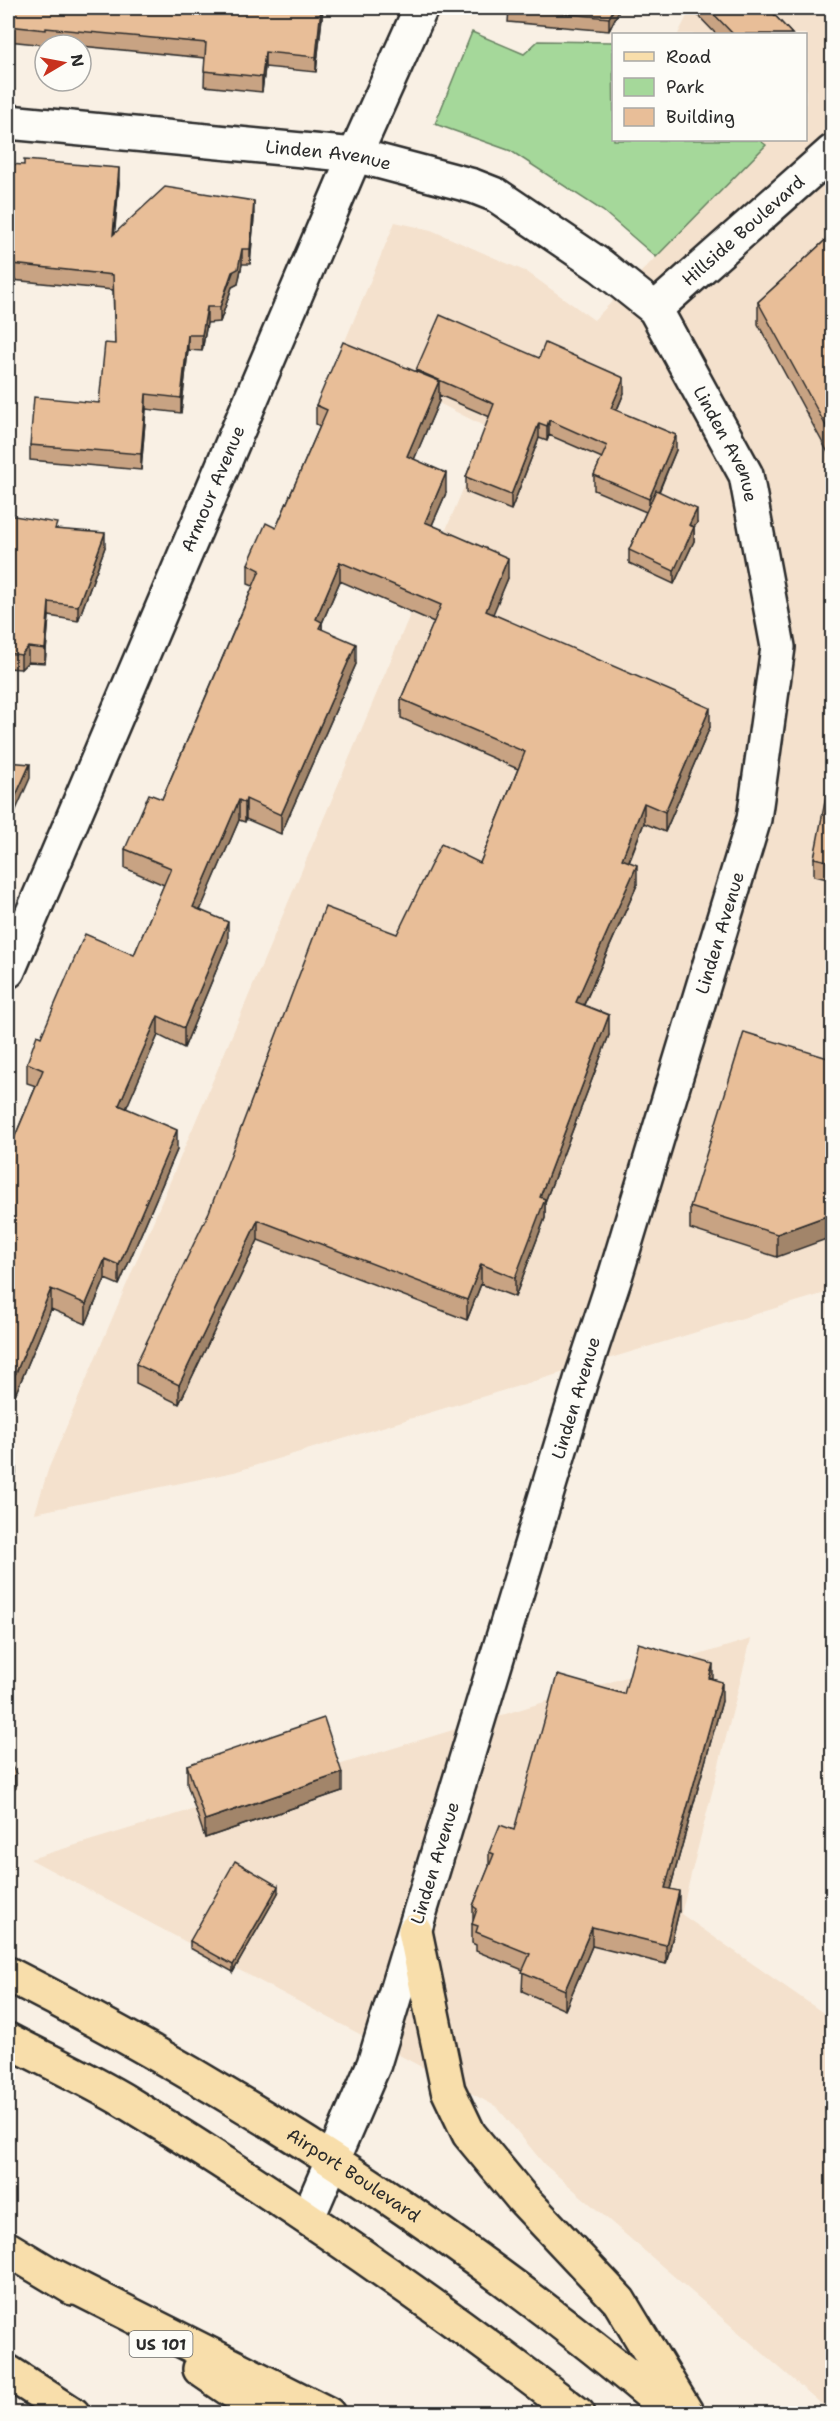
<svg xmlns="http://www.w3.org/2000/svg" width="840" height="2421" font-family="'Shantell Sans',sans-serif">
<style>
.built{fill:#f4e1cd}
.green{fill:#a5d89a;stroke:#688262;stroke-width:1.5}
.lines{fill:none;stroke-linecap:round;stroke-linejoin:round}
.street-casing{stroke:#2b2b2b;stroke-width:38}
.secondary-casing{stroke:#2b2b2b;stroke-width:38}
.primary-casing{stroke:#2b2b2b;stroke-width:38}
.highway-casing{stroke:#2b2b2b;stroke-width:38}
.street{stroke:#fdfcf7;stroke-width:33}
.secondary{stroke:#fdfcf7;stroke-width:33}
.primary{stroke:#f8deab;stroke-width:33}
.highway{stroke:#f8deab;stroke-width:33}
.wall{fill:#c8a383;stroke:#2b2b2b;stroke-width:1.5}
.shaded-wall{fill:#a2856a;stroke:#2b2b2b;stroke-width:1.5}
.building{fill:#e8be98;stroke:#2b2b2b;stroke-width:1.5}
.labels{text-anchor:middle;dominant-baseline:central;stroke-width:4.5;stroke-linejoin:round;paint-order:stroke}
.shield{fill:#fdfcf7;stroke:#6a6a68;stroke-width:1.5}
.shield-label{font-size:16px;font-weight:bold;fill:#2b2b2b}
.street-label{font-size:18px;fill:#2b2b2b;stroke:#fdfcf7}
</style>
<rect width="100%" height="100%" fill="#f9f0e4"/>
<filter id="ink" filterUnits="userSpaceOnUse"><feTurbulence type="fractalNoise" baseFrequency=".0167" numOctaves="2"/><feDisplacementMap in="SourceGraphic" scale="12" xChannelSelector="R" yChannelSelector="G"/><feConvolveMatrix kernelMatrix="1 2 1 2 8 2 1 2 1" color-interpolation-filters="sRGB"/></filter>
<g filter="url(#ink)">
<g class="built">
<polygon points="691,8 832,8 832,1291 234,1472 35,1513 48,1470 464,487 484,426 340,353 395,222 431,230 527,272 594,320 765,146 759,140 806,140 806,34 678,34"/>
<polygon points="751,1639 681,1914 832,2019 832,2413 544,2164 497,2107 30,1859"/>
</g>
<polygon class="green" points="472,32 524,54 538,41 613,42 614,140 759,140 766,145 656,257 603,211 511,151 435,124"/>
<g class="lines">
<defs>
<g id="street">
<path id="s1" d="M 8,971 L 355,155 L 421,8"/>
</g>
<g id="secondary">
<path id="s2" d="M 8,122 L 355,155 L 473,186 L 496,195 L 601,266 L 655,309 L 746,475 L 778,647 L 754,819 L 615,1277 L 581,1380 L 374,2064 L 308,2217"/>
<path id="s3" d="M 655,309 L 832,152"/>
</g>
<g id="primary">
<polyline points="415,1931 448,2090 469,2134 522,2198 619,2301 686,2412"/>
<path id="s4" d="M 8,1974 C 245,2095 471,2241 674,2414"/>
<path d="M 8,2040 C 48,2061 90,2080 128,2103 C 284,2198 433,2302 578,2414"/>
</g>
<g id="highway">
<polyline points="8,2249 73,2288"/>
<polyline points="54,2276 328,2414"/>
<polyline points="200,2369 266,2414"/>
<polyline points="8,2372 73,2414"/>
</g>
</defs>
<use href="#street" class="street-casing"/>
<use href="#secondary" class="secondary-casing"/>
<use href="#primary" class="primary-casing"/>
<use href="#highway" class="highway-casing"/>
<use href="#street" class="street"/>
<use href="#secondary" class="secondary"/>
<use href="#primary" class="primary"/>
<use href="#highway" class="highway"/>
</g>
<g class="wall">
<polygon points="8,8 323,8 316,72 265,67 262,92 204,86 205,58 81,46 81,45 69,45 46,43 46,45 8,41"/>
<polygon points="509,8 620,8 609,31 508,22"/>
<polygon points="691,8 768,8 792,34 716,34"/>
<polygon points="8,164 119,183 114,234 254,217 250,264 242,264 238,284 232,287 220,322 207,323 202,351 188,350 181,413 146,409 141,470 30,460 30,445 99,403 115,344 113,290 12,280 13,249 8,249"/>
<polygon points="832,234 832,460 758,324 758,302"/>
<polygon points="539,358 624,393 617,410 676,450 659,492 697,523 694,527 694,541 674,584 629,563 629,550 646,512 594,490 594,475 602,458 549,435 547,441 539,438 511,510 466,492 466,477 490,417 439,395 439,401 414,459 446,493 432,525 508,578 492,614 710,727 665,832 644,823 629,862 637,885 584,1005 609,1035 545,1202 545,1218 515,1297 481,1284 467,1320 258,1240 179,1404 136,1383 136,1364 397,934 480,863 518,769 401,718 401,699 434,622 340,581 322,623 322,629 356,664 281,834 246,819 245,822 239,820 200,910 228,942 184,1048 158,1035 126,1108 177,1150 119,1285 105,1279 86,1324 51,1309 15,1395 8,1392 8,1153 36,1086 27,1083 27,1063 41,1037 134,955 164,885 125,868 125,849 162,799 253,586 248,584 248,564 276,528 320,426 316,424 316,405 416,372 416,370"/>
<polygon points="8,515 57,529 105,547 78,621 49,616 45,663 28,662 21,669 8,668"/>
<polygon points="832,782 832,880 814,876 814,858"/>
<polygon points="831,1059 777,1257 690,1229 690,1207"/>
<polygon points="713,1680 722,1701 670,1889 679,1911 666,1964 592,1946 565,2010 522,1991 523,1970 476,1951 476,1945 472,1943 472,1924 473,1920 473,1906 489,1867 489,1852 514,1830 624,1694"/>
<polygon points="187,1765 342,1791 205,1838 187,1784"/>
<polygon points="278,1893 233,1972 190,1948 190,1941"/>
</g>
<g class="shaded-wall">
<polygon points="321,8 323,8 316,72 316,57"/>
<polygon points="614,8 620,8 609,31 609,18"/>
<polygon points="265,52 265,67 262,92 262,77"/>
<polygon points="119,168 119,183 113,251 113,235"/>
<polygon points="254,201 254,217 250,264 250,249"/>
<polygon points="242,249 242,264 238,284 232,287 220,322 220,307"/>
<polygon points="207,307 207,323 202,351 202,335"/>
<polygon points="188,335 188,350 181,413 181,398"/>
<polygon points="624,378 624,393 611,423 611,408"/>
<polygon points="439,381 439,401 407,476 407,456"/>
<polygon points="146,394 146,409 141,470 141,454"/>
<polygon points="549,420 549,435 547,441 547,426"/>
<polygon points="539,423 539,438 511,510 511,495"/>
<polygon points="676,435 676,450 649,514 649,499"/>
<polygon points="446,473 446,493 425,541 425,522"/>
<polygon points="697,509 697,523 694,527 694,541 674,584 674,571 689,525"/>
<polygon points="105,533 105,547 78,621 78,606"/>
<polygon points="508,558 508,578 486,631 486,611"/>
<polygon points="340,562 340,581 322,623 322,641 316,619"/>
<polygon points="49,602 49,616 45,663 45,649"/>
<polygon points="356,644 356,664 281,834 281,815"/>
<polygon points="28,647 28,662 21,669 21,655"/>
<polygon points="710,708 710,727 665,832 665,812"/>
<polygon points="30,764 30,778 8,828 8,813"/>
<polygon points="246,799 246,819 245,822 245,803"/>
<polygon points="239,800 239,820 193,927 193,907"/>
<polygon points="644,803 644,823 622,878 622,859"/>
<polygon points="637,865 637,885 576,1022 576,1002"/>
<polygon points="228,922 228,942 184,1048 184,1028"/>
<polygon points="609,1015 609,1035 545,1202 545,1218 515,1297 515,1278 540,1197"/>
<polygon points="158,1016 158,1035 119,1125 119,1105"/>
<polygon points="177,1130 177,1150 119,1285 119,1265"/>
<polygon points="832,1214 832,1237 777,1257 777,1234"/>
<polygon points="258,1220 258,1240 179,1404 179,1385"/>
<polygon points="105,1259 105,1279 86,1324 86,1304"/>
<polygon points="481,1264 481,1284 467,1320 467,1300"/>
<polygon points="51,1289 51,1309 15,1395 15,1375"/>
<polygon points="16,1460 16,1473 8,1493 8,1480"/>
<polygon points="713,1664 713,1683 709,1678"/>
<polygon points="722,1682 722,1701 665,1907 665,1888"/>
<polygon points="342,1773 342,1791 205,1838 205,1820"/>
<polygon points="16,1774 16,1788 8,1794 8,1780"/>
<polygon points="278,1886 278,1893 233,1972 233,1965"/>
<polygon points="679,1891 679,1911 666,1964 666,1945"/>
<polygon points="592,1927 592,1946 565,2010 565,1990"/>
</g>
<g class="building">
<polygon points="8,8 321,8 316,57 265,52 262,77 204,71 206,43 46,28 46,30 8,26"/>
<polygon points="508,8 614,8 609,18"/>
<polygon points="708,8 768,8 792,34 733,34"/>
<polygon points="24,160 119,168 113,235 165,187 254,201 250,249 242,249 238,269 232,272 220,307 207,307 202,335 188,335 181,398 146,394 141,454 30,445 34,397 99,403 105,343 115,344 113,275 12,264 15,234 8,234 8,164 24,165"/>
<polygon points="832,234 832,437 758,302"/>
<polygon points="440,315 539,358 545,343 624,378 611,408 676,435 649,499 594,475 607,446 549,420 547,426 539,423 511,495 466,477 494,404 416,370"/>
<polygon points="343,342 439,381 407,456 446,473 425,522 508,558 486,611 710,708 665,812 644,803 622,859 637,865 576,1002 609,1015 540,1197 545,1199 515,1278 481,1264 467,1300 258,1220 179,1385 136,1364 209,1212 325,907 397,934 441,844 480,863 525,752 401,699 441,605 340,562 316,619 322,622 319,628 356,644 281,815 246,799 245,803 239,800 193,907 228,922 184,1028 158,1016 119,1105 177,1130 119,1265 105,1259 86,1304 51,1289 15,1375 8,1372 8,1153 43,1070 27,1063 37,1035 41,1037 85,934 134,955 171,868 125,849 149,794 162,799 208,692 260,570 248,564 266,523 276,528 327,410 316,405"/>
<polygon points="656,490 697,509 689,525 694,527 674,571 629,550"/>
<polygon points="8,515 57,523 55,529 105,533 78,606 49,602 45,649 28,647 21,655 8,653"/>
<polygon points="8,762 30,764 8,813"/>
<polygon points="829,781 832,782 832,862 814,858"/>
<polygon points="744,1032 831,1059 832,1054 832,1214 777,1234 690,1207"/>
<polygon points="8,1456 16,1460 8,1480"/>
<polygon points="638,1643 713,1664 709,1678 722,1682 665,1888 679,1891 666,1945 592,1927 565,1990 522,1972 530,1954 476,1932 478,1926 472,1924 477,1909 473,1906 494,1854 489,1852 500,1825 514,1830 557,1675 624,1694"/>
<polygon points="324,1718 342,1773 205,1820 187,1765"/>
<polygon points="8,1759 16,1774 8,1780"/>
<polygon points="235,1861 278,1886 233,1965 190,1941"/>
</g>
</g>
<g class="labels">
<rect class="shield" x="129.5" y="2331" width="63" height="26" rx="4.5"/>
<g class="shield-label">
<text x="161" y="2344">US 101</text>
</g>
<g class="street-label">
<text stroke="none"><textPath href="#s2" startOffset="322">Linden Avenue</textPath></text>
<text stroke="none"><textPath href="#s3" startOffset="118">Hillside Boulevard</textPath></text>
<text stroke="none"><textPath href="#s2" startOffset="844">Linden Avenue</textPath></text>
<text stroke="none"><textPath href="#s1" startOffset="524">Armour Avenue</textPath></text>
<text transform="translate(720 933) rotate(-73)">Linden Avenue</text>
<text transform="translate(576 1398) rotate(-73)">Linden Avenue</text>
<text transform="translate(435 1863) rotate(-73)">Linden Avenue</text>
<text stroke="none"><textPath href="#s4" startOffset="400">Airport Boulevard</textPath></text>
</g>
</g>
<rect width="840" height="2421" fill="none" stroke="#fdfcf7" stroke-width="30"/>
<rect x="15" y="15" width="810" height="2391" fill="none" stroke="#2b2b2b" stroke-width="2" filter="url(#ink)"/>
<rect x="612" y="33" width="195" height="108" fill="#fdfcf7" stroke="#a9a8a5" stroke-width="1.5"/>
<rect x="624" y="52" width="30" height="9" fill="#f8deab" stroke="#a9a8a5" stroke-width="1.5"/>
<text x="666" y="63" font-size="18" fill="#2b2b2b">Road</text>
<rect x="624" y="78" width="30" height="18" fill="#a5d89a" stroke="#a9a8a5" stroke-width="1.5"/>
<text x="666" y="93" font-size="18" fill="#2b2b2b">Park</text>
<rect x="624" y="108" width="30" height="18" fill="#e8be98" stroke="#a9a8a5" stroke-width="1.5"/>
<text x="666" y="123" font-size="18" fill="#2b2b2b">Building</text>
<g transform="translate(63 63) rotate(80)"><circle r="28" fill="#fdfcf7" stroke="#a9a8a5" stroke-width="1.5"/>
<path d="M0-4.5L10 22L0 15L-10 22Z" fill="#c8321e"/>
<text y="-9" font-size="16" font-weight="bold" text-anchor="middle" fill="#2b2b2b">N</text>
</g>
</svg>
